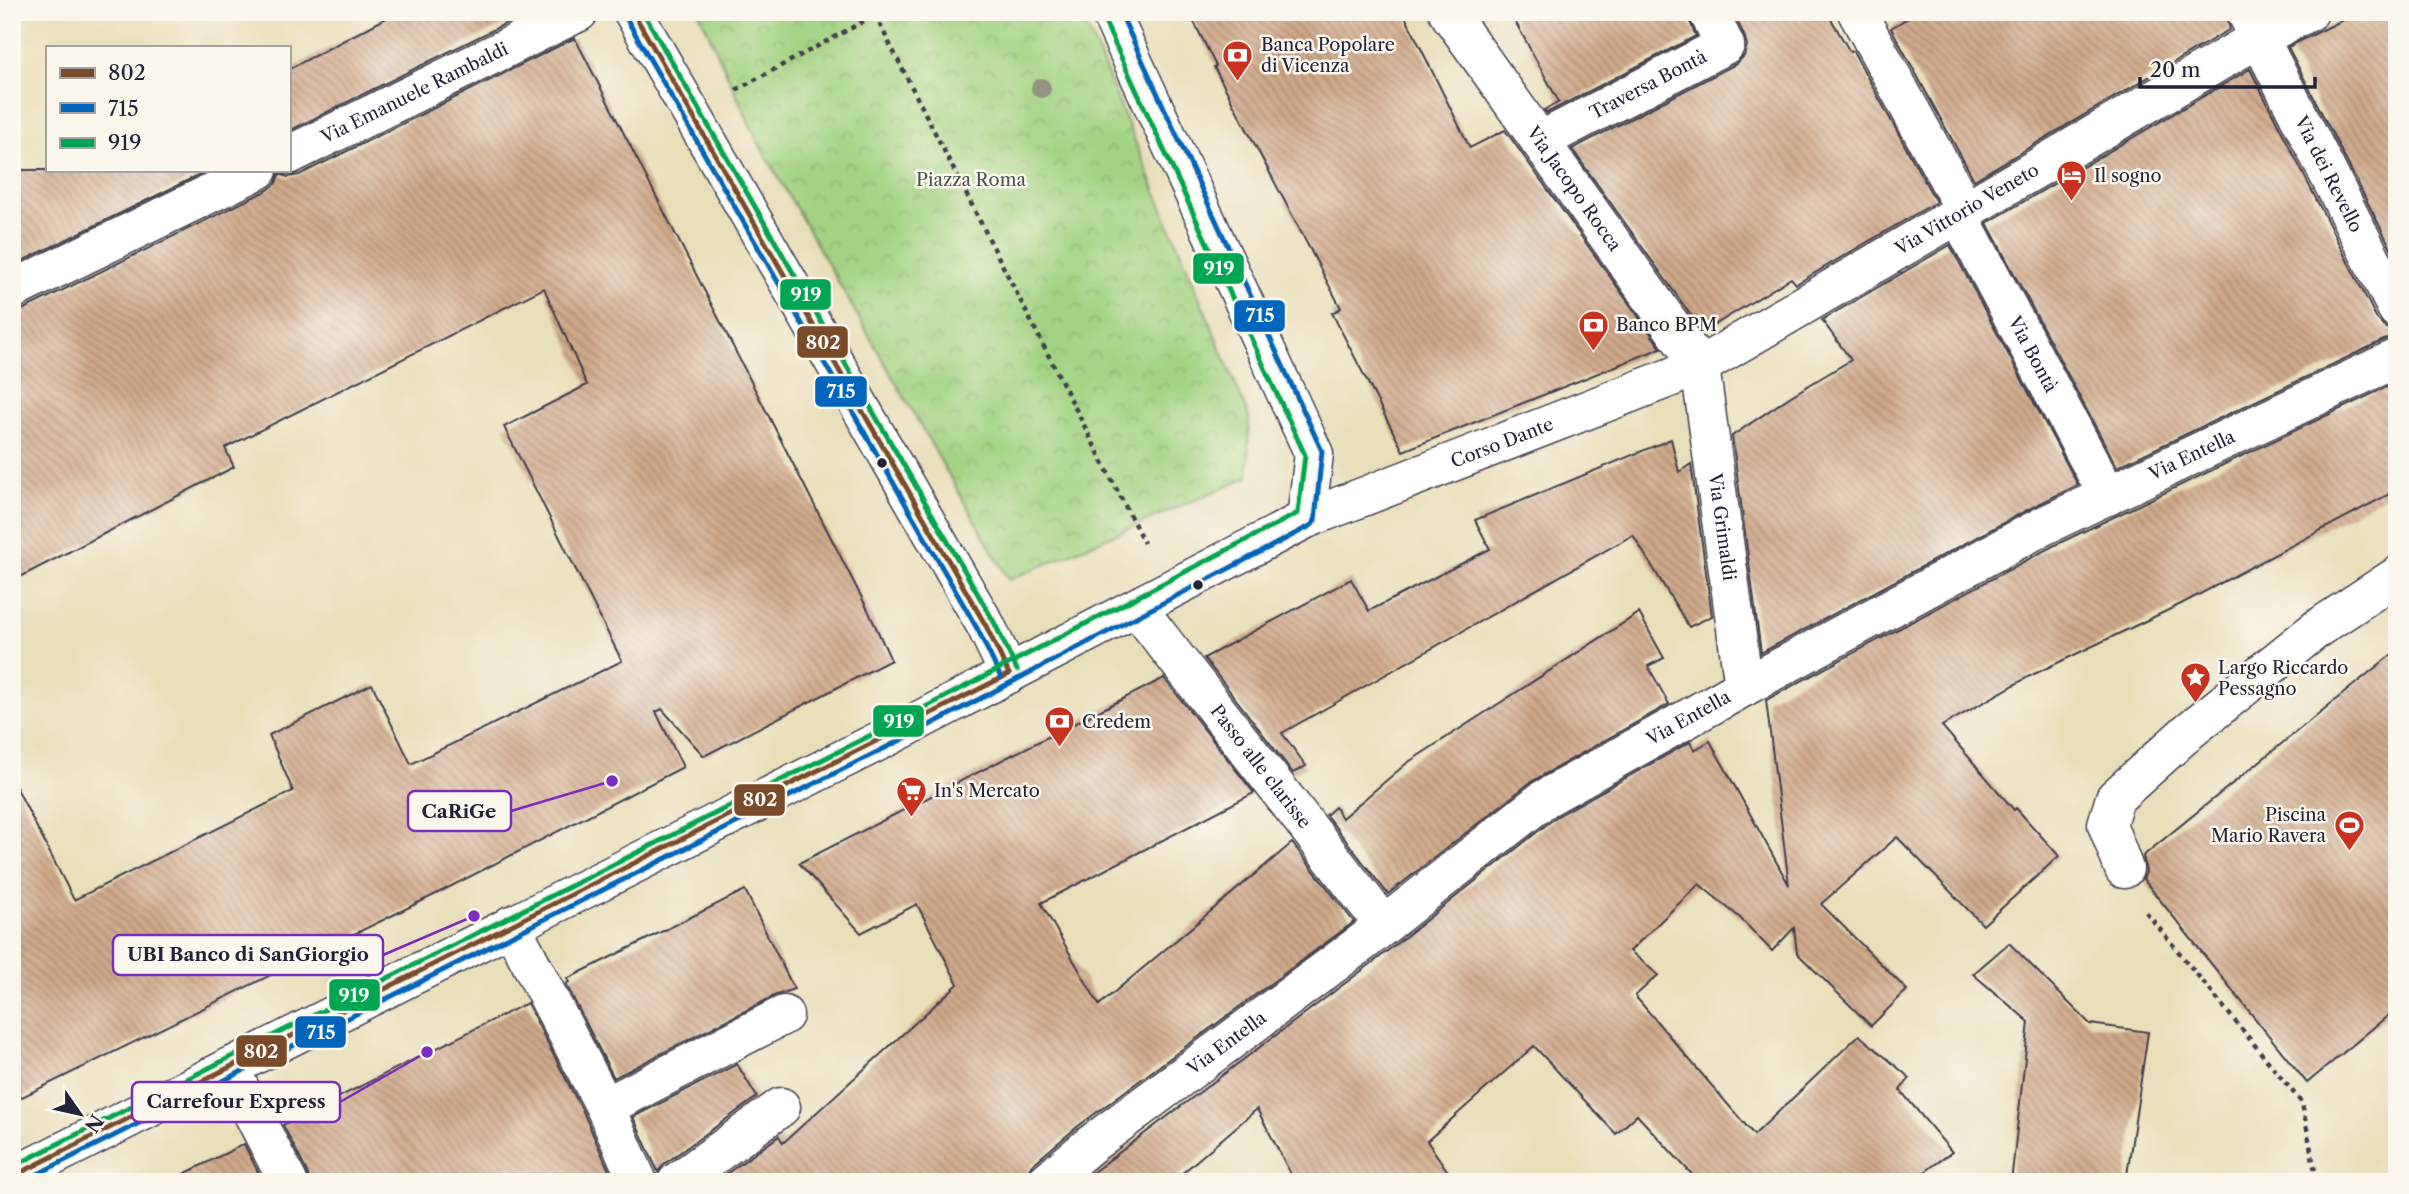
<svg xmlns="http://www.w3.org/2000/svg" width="2409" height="1194" font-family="'Libre Caslon Text',serif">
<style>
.park{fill:url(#park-crowns);stroke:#627a5e;stroke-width:2}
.building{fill:url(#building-back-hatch)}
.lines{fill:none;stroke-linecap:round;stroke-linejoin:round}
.minor-casing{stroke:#403e4e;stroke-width:41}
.path{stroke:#403e4e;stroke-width:4.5;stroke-dasharray:5 5;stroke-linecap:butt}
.minor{stroke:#fff;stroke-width:38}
.bus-1-casing{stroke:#fbf7ec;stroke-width:10}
.bus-2-casing{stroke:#fbf7ec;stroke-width:10}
.bus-3-casing{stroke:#fbf7ec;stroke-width:10}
.bus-1{stroke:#7a4b2a;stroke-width:5}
.bus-2{stroke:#0065bd;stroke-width:5}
.bus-3{stroke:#00a651;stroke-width:5}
.tree{fill:#919480}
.bus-dot{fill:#22223b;stroke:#fbf7ec;stroke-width:2.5}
.labels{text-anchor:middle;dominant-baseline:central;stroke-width:5;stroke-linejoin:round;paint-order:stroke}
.poi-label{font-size:18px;fill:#22223b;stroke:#fbf7ec;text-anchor:start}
.street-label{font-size:18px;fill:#22223b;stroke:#fbf7ec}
.park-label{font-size:18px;fill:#495750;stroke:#fbf7ec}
.leader{fill:none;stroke:#7b2cbf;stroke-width:2.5}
.callout-dot{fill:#7b2cbf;stroke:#fbf7ec;stroke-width:2.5}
.callout{fill:#fbf7ec;stroke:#7b2cbf;stroke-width:2.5}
.callout-label{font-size:19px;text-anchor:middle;font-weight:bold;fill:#22223b}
.line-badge{stroke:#fbf7ec;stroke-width:2.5}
.badge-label{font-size:19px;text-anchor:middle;font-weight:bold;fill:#fff}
</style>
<defs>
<pattern id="park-crowns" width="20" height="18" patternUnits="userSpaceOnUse" patternTransform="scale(1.75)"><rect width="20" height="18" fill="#a3d382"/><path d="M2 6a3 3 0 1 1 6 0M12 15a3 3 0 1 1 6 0" fill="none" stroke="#8cb571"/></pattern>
<pattern id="building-back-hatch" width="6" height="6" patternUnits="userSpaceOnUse" patternTransform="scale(1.75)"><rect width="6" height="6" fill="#cfa98b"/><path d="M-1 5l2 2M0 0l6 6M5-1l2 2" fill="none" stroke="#a88973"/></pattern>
</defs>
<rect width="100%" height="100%" fill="#fbf7ec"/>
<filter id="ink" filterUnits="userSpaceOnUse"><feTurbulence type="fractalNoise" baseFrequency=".0143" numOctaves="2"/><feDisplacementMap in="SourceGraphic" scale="14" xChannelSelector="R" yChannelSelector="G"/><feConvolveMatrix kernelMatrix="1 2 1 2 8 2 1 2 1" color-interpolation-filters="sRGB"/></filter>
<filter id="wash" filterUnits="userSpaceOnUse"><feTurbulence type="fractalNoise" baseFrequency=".00686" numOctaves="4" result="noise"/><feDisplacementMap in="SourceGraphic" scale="28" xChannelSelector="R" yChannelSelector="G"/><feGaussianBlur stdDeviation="1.57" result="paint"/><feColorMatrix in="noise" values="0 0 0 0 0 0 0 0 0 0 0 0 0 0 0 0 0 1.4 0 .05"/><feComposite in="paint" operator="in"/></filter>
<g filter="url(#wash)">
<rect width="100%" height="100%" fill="#e9deba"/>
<polygon class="park" points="699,12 1078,12 1093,40 1249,417 1248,477 1009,580 758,142"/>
<g id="blocks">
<g class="building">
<polygon points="398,12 529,12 289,131 289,69"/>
<polygon points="1189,12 1403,12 1470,148 1505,130 1661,348 1403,451 1332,313 1341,308 1214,67 1216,66"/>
<polygon points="1510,12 1686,12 1696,36 1547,113 1544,110 1559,102"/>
<polygon points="1733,12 1827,12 1850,52 1853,51 1936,202 1796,284 1791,278 1703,332 1572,149 1736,64 1744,56 1747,45 1744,35"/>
<polygon points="1918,12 2224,12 2230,29 1974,180 1891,28"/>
<polygon points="2359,12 2397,12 2397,260 2288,47"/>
<polygon points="575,38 868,610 891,660 704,756 662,709 656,712 683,767 432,896 12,1102 12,779 74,900 293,791 269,735 372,684 411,764 622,661 504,427 587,385 544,288 225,448 234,467 12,581 12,312 22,310 268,190 276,183 279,174 288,177 299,175"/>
<polygon points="2250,69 2377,319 2386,328 2397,331 2397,336 2388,338 2117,467 1987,223"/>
<polygon points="12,170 209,170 12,266"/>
<polygon points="1950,245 2078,485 2033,507 1761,653 1732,436 1791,396 1851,360 1822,320"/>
<polygon points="2397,382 2397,490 2181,604 2030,676 1942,726 2014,810 2016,808 2059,856 1983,925 1897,837 1821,904 1907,990 1871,1026 1797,953 1794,928 1772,951 1739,917 1699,884 1630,951 1658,975 1635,996 1754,1135 1859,1035 1910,1078 1900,1090 1952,1152 1911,1182 1699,1182 1637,1115 1616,1134 1534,1046 1427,1141 1455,1182 1295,1182 1257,1109 1172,1182 1080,1182 1376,960 1556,817 1690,742 1694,750 1710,741 1789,885 1766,700 2053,546"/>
<polygon points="1671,439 1679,472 1691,464 1712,616 1689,627 1633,535 1282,733 1306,766 1293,773 1204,658 1351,579 1369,611 1490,549 1475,520"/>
<polygon points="1639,613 1664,658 1648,666 1669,704 1531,782 1388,894 1326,815 1335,807 1342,818 1407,763"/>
<polygon points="2397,650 2397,1008 2307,1083 2143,879 2146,872 2143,856"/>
<polygon points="1164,678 1254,793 1041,903 1099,1005 1292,843 1354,922 1077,1127 1032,1165 1026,1174 1025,1182 715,1182 779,1136 783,1143 958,984 917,904 861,933 799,863"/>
<polygon points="745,890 794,989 774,996 614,1078 566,984 569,982 567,979"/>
<polygon points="2009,943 2090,1024 2148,1032 2126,1182 2011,1182 2029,1022 1973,974"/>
<polygon points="527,1003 585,1116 614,1182 310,1182 307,1172 283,1125"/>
<polygon points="737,1064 757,1097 664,1164 658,1172 633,1117"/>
<polygon points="244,1144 263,1182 168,1182"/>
</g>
</g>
</g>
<g filter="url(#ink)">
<use href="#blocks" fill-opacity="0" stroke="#403e4e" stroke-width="2"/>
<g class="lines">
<defs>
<g id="minor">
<polyline points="633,12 986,626 1009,674"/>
<polyline points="1110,12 1314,454 1306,519"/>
<path id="s1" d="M 1448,12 L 1700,366 L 1744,687"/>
<polyline points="1857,12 1965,210"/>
<path id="s2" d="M 2246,12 L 2397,309"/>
<path id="s3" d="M 1540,141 L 1725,45 L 1708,12"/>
<path id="s4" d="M 289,155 L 579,12"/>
<path id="s5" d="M 1958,214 L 2108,496"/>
<polyline points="12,290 258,170"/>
<path id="s6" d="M 1137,608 L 1384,925"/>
<polyline points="2124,869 2107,824 2115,798 2189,731 2318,628 2397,576"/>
<polyline points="511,925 605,1107 784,1015"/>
<polyline points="229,1067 288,1182"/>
<polyline points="605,1107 638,1182"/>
<path id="s7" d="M 12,1177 L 897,732 L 1306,519 L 1700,366 L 2259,38 L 2309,12"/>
<polyline points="677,1182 781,1107"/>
<path id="s8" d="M 1046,1182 L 1090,1145 L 1363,942 L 1544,799 L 1744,687 L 2043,526 L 2397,358"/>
</g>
</defs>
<use href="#minor" class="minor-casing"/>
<g class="path">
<polyline points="875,15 1144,543"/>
<polyline points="736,90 881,12"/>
<polyline points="2146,912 2302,1103 2317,1182"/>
</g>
<use href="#minor" class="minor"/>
<defs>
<g id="bus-1">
<polyline points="633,12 986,626 1009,674"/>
<polyline points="12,1177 1009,674"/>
</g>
<g id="bus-2">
<polyline points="625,16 978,630 1001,678"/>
<polyline points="22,1182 901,740 1312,525 1315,520 1322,451 1120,12"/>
</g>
<g id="bus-3">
<polyline points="643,12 994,622 1017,670"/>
<polyline points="12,1167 893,724 1298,513 1305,455 1102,16"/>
</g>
</defs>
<use href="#bus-1" class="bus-1-casing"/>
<use href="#bus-2" class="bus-2-casing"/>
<use href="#bus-3" class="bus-3-casing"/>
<use href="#bus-1" class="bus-1"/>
<use href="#bus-2" class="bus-2"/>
<use href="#bus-3" class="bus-3"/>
</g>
<circle class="tree" cx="1041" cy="88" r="10"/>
</g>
<defs>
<symbol id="bank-pin" viewBox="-11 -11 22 30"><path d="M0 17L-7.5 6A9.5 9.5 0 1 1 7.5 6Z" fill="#c8321e" stroke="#fbf7ec"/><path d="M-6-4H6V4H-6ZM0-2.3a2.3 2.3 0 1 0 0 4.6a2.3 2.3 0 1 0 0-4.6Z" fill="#fff"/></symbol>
<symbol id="hotel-pin" viewBox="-11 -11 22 30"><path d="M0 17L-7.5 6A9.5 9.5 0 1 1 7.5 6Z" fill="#c8321e" stroke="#fbf7ec"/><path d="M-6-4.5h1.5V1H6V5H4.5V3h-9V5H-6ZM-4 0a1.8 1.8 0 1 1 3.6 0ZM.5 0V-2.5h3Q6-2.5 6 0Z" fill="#fff"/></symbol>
<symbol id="sight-pin" viewBox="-11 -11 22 30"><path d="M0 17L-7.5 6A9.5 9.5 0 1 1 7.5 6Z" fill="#c8321e" stroke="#fbf7ec"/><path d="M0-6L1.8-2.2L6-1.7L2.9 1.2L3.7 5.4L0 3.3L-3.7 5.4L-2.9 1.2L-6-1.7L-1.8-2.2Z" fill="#fff"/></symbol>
<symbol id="supermarket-pin" viewBox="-11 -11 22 30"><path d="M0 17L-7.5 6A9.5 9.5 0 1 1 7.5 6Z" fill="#c8321e" stroke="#fbf7ec"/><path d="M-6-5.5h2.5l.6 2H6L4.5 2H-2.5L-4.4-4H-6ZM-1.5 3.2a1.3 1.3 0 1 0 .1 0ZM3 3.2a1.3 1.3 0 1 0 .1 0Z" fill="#fff"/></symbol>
<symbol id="stadium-pin" viewBox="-11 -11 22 30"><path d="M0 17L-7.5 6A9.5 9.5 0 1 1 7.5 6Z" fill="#c8321e" stroke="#fbf7ec"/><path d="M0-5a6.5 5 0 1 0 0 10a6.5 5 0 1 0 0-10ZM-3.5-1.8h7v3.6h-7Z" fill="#fff"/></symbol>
</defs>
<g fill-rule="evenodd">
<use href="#bank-pin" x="1220" y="38" width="35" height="47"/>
<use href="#hotel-pin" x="2054" y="158" width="35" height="47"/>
<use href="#bank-pin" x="1576" y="308" width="35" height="47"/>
<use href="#sight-pin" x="2178" y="660" width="35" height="47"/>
<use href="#bank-pin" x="1042" y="704" width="35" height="47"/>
<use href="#supermarket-pin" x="894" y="774" width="35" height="47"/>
<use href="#stadium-pin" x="2332" y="808" width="35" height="47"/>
</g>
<g class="bus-dot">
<circle cx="882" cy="463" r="6"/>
<circle cx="1198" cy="585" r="6"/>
</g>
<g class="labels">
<g class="poi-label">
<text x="1261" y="45">Banca Popolare<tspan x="1261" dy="21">di Vicenza</tspan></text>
<text x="2094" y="176">Il sogno</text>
<text x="1616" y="325">Banco BPM</text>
<text x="2218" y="668">Largo Riccardo<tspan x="2218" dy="21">Pessagno</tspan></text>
<text x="1082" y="722">Credem</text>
<text x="934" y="791">In's Mercato</text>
<text x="2326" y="815" text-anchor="end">Piscina<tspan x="2326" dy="21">Mario Ravera</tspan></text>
</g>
<g class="street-label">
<text stroke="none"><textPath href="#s3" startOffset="122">Traversa Bontà</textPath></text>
<text stroke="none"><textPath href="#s4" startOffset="140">Via Emanuele Rambaldi</textPath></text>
<text stroke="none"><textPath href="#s2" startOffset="182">Via dei Revello</textPath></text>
<text stroke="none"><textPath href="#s1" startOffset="217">Via Jacopo Rocca</textPath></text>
<text stroke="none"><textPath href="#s7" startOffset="2184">Via Vittorio Veneto</textPath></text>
<text stroke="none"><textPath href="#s5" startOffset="159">Via Bontà</textPath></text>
<text stroke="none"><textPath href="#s7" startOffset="1662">Corso Dante</textPath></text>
<text stroke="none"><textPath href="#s8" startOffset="1362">Via Entella</textPath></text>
<text stroke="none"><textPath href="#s1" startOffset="597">Via Grimaldi</textPath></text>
<text stroke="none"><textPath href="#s8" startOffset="794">Via Entella</textPath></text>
<text stroke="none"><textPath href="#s6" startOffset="201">Passo alle clarisse</textPath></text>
<text stroke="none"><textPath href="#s8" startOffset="228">Via Entella</textPath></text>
</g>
<g class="park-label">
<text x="971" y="180">Piazza Roma</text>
</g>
</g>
<path class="leader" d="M612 781L511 811M474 916L383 955M427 1052L340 1102"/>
<g class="callout-dot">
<circle cx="612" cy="781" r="7"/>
<circle cx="474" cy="916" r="7"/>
<circle cx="427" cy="1052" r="7"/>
</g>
<g class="callout">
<rect x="408" y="791" width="103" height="40" rx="7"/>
<rect x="113" y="935" width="270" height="40" rx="7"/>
<rect x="132" y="1082" width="208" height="40" rx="7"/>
</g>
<g class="callout-label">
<text x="459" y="818">CaRiGe</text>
<text x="248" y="961">UBI Banco di SanGiorgio</text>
<text x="236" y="1108">Carrefour Express</text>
</g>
<g class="line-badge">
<rect x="1192" y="252" width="53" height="33" rx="7" fill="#00a651"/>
<rect x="779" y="278" width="53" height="33" rx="7" fill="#00a651"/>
<rect x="1233" y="299" width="53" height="34" rx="7" fill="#0065bd"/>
<rect x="796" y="325" width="53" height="34" rx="7" fill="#7a4b2a"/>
<rect x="814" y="375" width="54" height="33" rx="7" fill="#0065bd"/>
<rect x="872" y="704" width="53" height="34" rx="7" fill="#00a651"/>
<rect x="733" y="783" width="53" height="34" rx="7" fill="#7a4b2a"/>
<rect x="328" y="978" width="53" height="34" rx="7" fill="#00a651"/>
<rect x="294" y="1015" width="53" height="34" rx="7" fill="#0065bd"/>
<rect x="235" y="1034" width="53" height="34" rx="7" fill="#7a4b2a"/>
</g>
<g class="badge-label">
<text x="1219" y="275">919</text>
<text x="806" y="301">919</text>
<text x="1260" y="322">715</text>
<text x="823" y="349">802</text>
<text x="841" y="398">715</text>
<text x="899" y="728">919</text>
<text x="760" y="806">802</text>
<text x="354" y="1002">919</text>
<text x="321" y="1039">715</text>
<text x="261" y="1058">802</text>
</g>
<rect width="2409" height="1194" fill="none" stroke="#fbf7ec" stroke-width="42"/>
<rect x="46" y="46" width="245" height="126" fill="#fbf7ec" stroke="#a4a2a5" stroke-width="2"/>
<rect x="60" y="68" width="35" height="10" fill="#7a4b2a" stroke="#a4a2a5" stroke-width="2"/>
<text x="108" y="80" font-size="21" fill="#22223b">802</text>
<rect x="60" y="103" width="35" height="10" fill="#0065bd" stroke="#a4a2a5" stroke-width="2"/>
<text x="108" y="116" font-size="21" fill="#22223b">715</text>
<rect x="60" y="138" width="35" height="10" fill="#00a651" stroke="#a4a2a5" stroke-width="2"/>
<text x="108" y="150" font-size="21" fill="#22223b">919</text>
<g transform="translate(80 1114) rotate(124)" stroke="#fbf7ec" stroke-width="5" paint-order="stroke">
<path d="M0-5L12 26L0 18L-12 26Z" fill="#22223b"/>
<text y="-10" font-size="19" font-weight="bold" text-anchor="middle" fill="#22223b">N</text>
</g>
<path d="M2140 77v10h175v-10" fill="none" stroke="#22223b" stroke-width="3.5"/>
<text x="2150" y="77" font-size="21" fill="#22223b" stroke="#fbf7ec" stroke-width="5" paint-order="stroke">20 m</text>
</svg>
